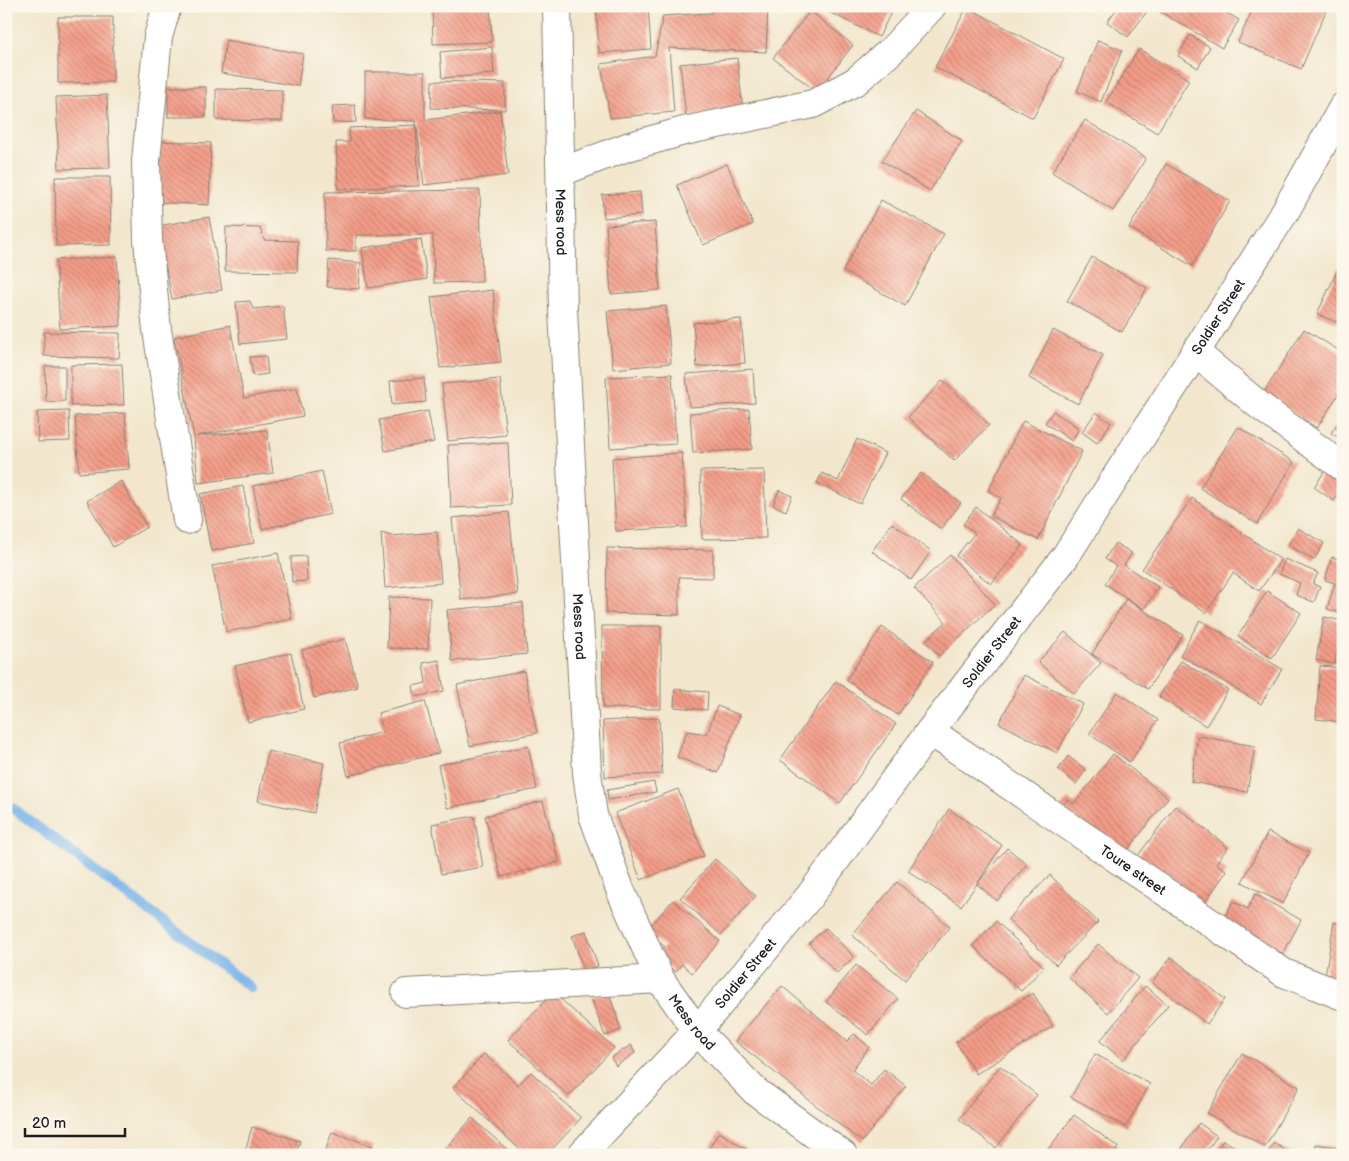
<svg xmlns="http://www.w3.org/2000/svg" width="1349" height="1161" font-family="'Balsamiq Sans',sans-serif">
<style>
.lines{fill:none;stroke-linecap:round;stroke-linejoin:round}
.stream{stroke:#79b6eb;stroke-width:10}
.building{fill:url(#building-back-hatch)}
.minor-casing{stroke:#878274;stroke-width:30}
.minor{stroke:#fff;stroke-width:28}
.labels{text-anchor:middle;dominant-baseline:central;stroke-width:4;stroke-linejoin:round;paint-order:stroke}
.street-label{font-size:14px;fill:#1c1c1c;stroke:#fbf7ec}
</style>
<defs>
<pattern id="building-back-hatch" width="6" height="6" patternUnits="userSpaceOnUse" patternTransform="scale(1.25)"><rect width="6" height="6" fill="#f49d88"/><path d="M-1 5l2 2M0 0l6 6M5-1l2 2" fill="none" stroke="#c57f6e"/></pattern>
</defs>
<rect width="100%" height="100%" fill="#fbf7ec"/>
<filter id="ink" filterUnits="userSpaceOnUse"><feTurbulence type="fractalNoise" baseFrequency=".02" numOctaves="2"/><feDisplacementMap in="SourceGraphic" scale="10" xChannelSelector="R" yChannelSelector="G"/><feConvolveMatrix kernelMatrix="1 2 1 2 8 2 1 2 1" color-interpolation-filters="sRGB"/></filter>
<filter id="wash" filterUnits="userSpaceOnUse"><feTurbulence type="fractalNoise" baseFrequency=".0096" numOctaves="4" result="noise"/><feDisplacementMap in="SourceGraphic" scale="20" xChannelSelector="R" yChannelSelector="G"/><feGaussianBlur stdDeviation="1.12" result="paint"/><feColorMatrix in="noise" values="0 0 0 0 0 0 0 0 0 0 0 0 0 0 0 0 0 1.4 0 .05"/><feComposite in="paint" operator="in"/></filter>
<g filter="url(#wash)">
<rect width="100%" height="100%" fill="#f2e7cd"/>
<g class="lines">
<polyline class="stream" points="6,803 251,988"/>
</g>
<g id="blocks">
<g class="building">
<polygon points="432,6 490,6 492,42 433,44"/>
<polygon points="596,6 648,6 651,49 599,53"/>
<polygon points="711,6 768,6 766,52 669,48 674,112 610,118 601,64 655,56 663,16 711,13"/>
<polygon points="830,6 894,6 879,37 827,11"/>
<polygon points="1119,6 1151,6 1128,37 1107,22"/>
<polygon points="1164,6 1215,6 1239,20 1222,48 1161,12"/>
<polygon points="1254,6 1328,6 1301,69 1238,42"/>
<polygon points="967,7 1064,59 1033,118 935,67"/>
<polygon points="810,11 853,45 817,92 773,58"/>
<polygon points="58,17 113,17 113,82 58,83"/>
<polygon points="1190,35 1210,47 1198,68 1178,56"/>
<polygon points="226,40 303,54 298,86 221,73"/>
<polygon points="1098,40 1122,50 1101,102 1077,91"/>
<polygon points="492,47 494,74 442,78 440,52"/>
<polygon points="1139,49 1189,80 1157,133 1106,102"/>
<polygon points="737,58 743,110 686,116 680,64"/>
<polygon points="365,72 425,72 425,120 500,111 508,175 424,185 416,121 365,119"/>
<polygon points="432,81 505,83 505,110 431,108"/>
<rect x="168" y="87" width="38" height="30"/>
<polygon points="216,89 282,90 282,121 216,120"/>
<polygon points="107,95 110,168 59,169 56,97"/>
<polygon points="355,105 356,122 333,123 332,106"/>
<polygon points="916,111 962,141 930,191 882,161"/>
<polygon points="1085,120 1146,158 1113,211 1052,172"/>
<polygon points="416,125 419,186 338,189 336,142 350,142 349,128"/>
<polygon points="155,141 211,143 209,205 153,202"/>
<polygon points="727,164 753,224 703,245 677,185"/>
<polygon points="1166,164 1230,201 1192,266 1129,228"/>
<polygon points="55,177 110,177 111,245 56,246"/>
<polygon points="480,190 482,282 434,283 433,235 356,235 356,251 326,251 325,192"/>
<polygon points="640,192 642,215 604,218 602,195"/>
<polygon points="881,200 944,234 905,306 843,271"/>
<polygon points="209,217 222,290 172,299 158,226"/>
<polygon points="655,222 660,290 611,294 606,225"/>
<polygon points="226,227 260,228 264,240 298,241 297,272 225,271"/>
<polygon points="421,239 427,279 368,288 362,248"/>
<polygon points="117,257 121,326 60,329 56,260"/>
<polygon points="1092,257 1147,288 1122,332 1067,301"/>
<polygon points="329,260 361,263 359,289 327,287"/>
<polygon points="1339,267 1343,268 1343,325 1317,314"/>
<polygon points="493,290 501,362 440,368 431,297"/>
<polygon points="250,301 253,309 283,306 287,339 240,344 236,302"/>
<polygon points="666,306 671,363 613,369 607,311"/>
<polygon points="741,319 745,363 697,367 693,323"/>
<polygon points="230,325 244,398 297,388 303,416 197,436 267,430 273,473 198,483 194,437 174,337"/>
<polygon points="1304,329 1343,353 1343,387 1317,428 1263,394"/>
<polygon points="1053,330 1103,355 1078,404 1029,378"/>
<polygon points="44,332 120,333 119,358 44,356"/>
<polygon points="266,356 268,374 253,376 250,357"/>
<polygon points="122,364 124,405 71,406 71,365"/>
<polygon points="45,366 65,366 65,401 46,402"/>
<polygon points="753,369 755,403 689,407 686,374"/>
<polygon points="672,374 676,444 610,448 606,377"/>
<polygon points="424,378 426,402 392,405 390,381"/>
<polygon points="500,379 506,435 448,441 442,384"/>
<polygon points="943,380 989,425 954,461 908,417"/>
<polygon points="749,409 752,449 693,453 690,413"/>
<polygon points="69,411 70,441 38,442 37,412"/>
<polygon points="428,411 434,442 385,451 379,420"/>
<polygon points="1053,411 1079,428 1072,441 1045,423"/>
<polygon points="1096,412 1111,423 1097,443 1082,432"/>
<polygon points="125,413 129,469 79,473 75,416"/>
<polygon points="1343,415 1343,440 1331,433"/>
<polygon points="1023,421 1082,451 1038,540 991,516 1001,498 988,491"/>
<polygon points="1238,427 1294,462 1257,524 1200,488"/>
<polygon points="857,439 885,453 860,504 817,483 822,473 838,481"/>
<polygon points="508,443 511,505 451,508 448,445"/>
<polygon points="682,453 687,527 616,531 612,458"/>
<polygon points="764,470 766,538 702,539 700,471"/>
<polygon points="322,471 331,514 262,529 253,486"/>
<polygon points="1325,471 1343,484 1343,488 1334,501 1314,487"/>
<polygon points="921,473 961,503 941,529 901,499"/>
<polygon points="121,481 147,527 113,547 87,501"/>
<polygon points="243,486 254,543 211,551 200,494"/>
<polygon points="779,490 792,496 786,511 773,505"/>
<polygon points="1192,498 1281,560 1259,591 1233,573 1206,613 1142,569"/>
<polygon points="976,507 1023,545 991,584 956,556 975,533 963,524"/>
<polygon points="509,512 518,594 461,600 452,518"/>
<polygon points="892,523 931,551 911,580 872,551"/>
<polygon points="1298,528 1324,543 1314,560 1288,545"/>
<polygon points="437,532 441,583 385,588 381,533 392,536"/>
<polygon points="1115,543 1132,553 1124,565 1158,587 1144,609 1105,584 1116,566 1105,559"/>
<polygon points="607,548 713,550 713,578 679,577 679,615 606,613"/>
<polygon points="278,553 292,619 226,632 212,566"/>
<polygon points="950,555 995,604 939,656 925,641 946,622 914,588"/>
<polygon points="306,556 307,581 292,582 291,557"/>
<polygon points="1332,557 1343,561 1343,614 1327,609 1335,583 1325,580"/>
<polygon points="1285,559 1318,573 1313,584 1320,587 1314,602 1296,595 1300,583 1279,574"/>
<polygon points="1267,591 1301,613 1272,658 1238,636"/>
<polygon points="389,597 430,598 428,649 387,648"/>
<polygon points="1126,599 1183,635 1148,689 1092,654"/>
<polygon points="523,603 527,654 452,661 447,610"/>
<polygon points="1324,617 1343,621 1343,653 1337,652 1335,664 1316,660"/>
<polygon points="1200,620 1282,669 1261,704 1180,655"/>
<polygon points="602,626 661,626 661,709 603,708"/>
<polygon points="882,627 933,662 898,715 846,680"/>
<polygon points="1065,632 1101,663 1074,694 1038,662"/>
<polygon points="345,639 358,687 314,698 302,650"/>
<polygon points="291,653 304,709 248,722 235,666"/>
<polygon points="439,660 444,691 415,697 413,686 426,683 423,663"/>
<polygon points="1181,661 1228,690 1206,726 1159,697"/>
<polygon points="1320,666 1343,668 1343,722 1316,719"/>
<polygon points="524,671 537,733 470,746 457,685"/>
<polygon points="1024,675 1083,704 1057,753 999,723"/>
<polygon points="836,681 896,724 840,803 780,760"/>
<polygon points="675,689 708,692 707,710 674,707"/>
<polygon points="1117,692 1158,720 1130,762 1089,734"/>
<polygon points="425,701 439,753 348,776 340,743 383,732 378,713"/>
<polygon points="717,706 740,715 718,773 677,757 687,731 707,734"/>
<polygon points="659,718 662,774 605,777 603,721"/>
<polygon points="1198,736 1255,746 1247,792 1191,782"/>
<polygon points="528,746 537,789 447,808 438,765"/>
<polygon points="268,751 324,763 314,813 258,801"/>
<polygon points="1113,754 1168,798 1123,856 1061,807 1068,799 1074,804"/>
<polygon points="1068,756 1086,770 1076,784 1058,770"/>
<polygon points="654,782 656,792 608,800 607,790"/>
<polygon points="678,789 704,856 641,880 615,813"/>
<polygon points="543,801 559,862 501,877 485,816"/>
<polygon points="1175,806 1228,847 1216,863 1227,871 1202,906 1137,857"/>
<polygon points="949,809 1002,845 977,884 1007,848 1027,864 997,901 977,884 961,906 908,871"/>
<polygon points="474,816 483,867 441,874 432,824"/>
<polygon points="1268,832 1309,853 1283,904 1242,882"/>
<polygon points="715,859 756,896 721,935 680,898"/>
<polygon points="1050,875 1098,922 1056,965 1008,919"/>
<polygon points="897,882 950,927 905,980 852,935"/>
<polygon points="1255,894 1301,920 1283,954 1222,922 1233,901 1248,909"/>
<polygon points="673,900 720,941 692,973 682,964 675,972 656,954 665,947 646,931"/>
<polygon points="996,921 1044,967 1021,991 973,946"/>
<polygon points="1334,922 1343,924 1343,979 1325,976"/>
<polygon points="826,928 854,957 837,973 809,943"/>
<polygon points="586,931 598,966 584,970 572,936"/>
<polygon points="1098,944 1138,978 1108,1013 1069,978"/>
<polygon points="1171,957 1225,999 1207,1024 1152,982"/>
<polygon points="856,965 898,999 868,1035 826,1002"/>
<polygon points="782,986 847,1041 854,1034 869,1047 852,1070 871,1085 884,1069 906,1086 862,1142 735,1041"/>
<polygon points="1145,986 1168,1005 1123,1060 1100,1041"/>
<polygon points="553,992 614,1048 569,1096 508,1040"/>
<polygon points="609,993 621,1030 605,1036 591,997"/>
<polygon points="1033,993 1053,1026 976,1074 956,1042"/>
<polygon points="631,1045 635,1053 616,1066 611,1058"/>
<polygon points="1242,1053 1299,1087 1265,1147 1207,1113"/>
<polygon points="484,1054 518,1085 531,1072 581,1118 547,1155 526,1155 453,1088"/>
<polygon points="1095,1054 1150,1084 1126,1127 1071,1097"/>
<polygon points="1000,1066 1037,1095 996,1148 959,1119"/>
<polygon points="1074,1115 1118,1147 1113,1155 1044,1155"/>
<polygon points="472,1118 510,1152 508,1155 440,1155"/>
<polygon points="1199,1123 1217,1136 1204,1155 1186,1155 1180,1151"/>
<polygon points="252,1127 300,1141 296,1155 244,1155"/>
<polygon points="332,1132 373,1146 370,1155 324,1155"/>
<polygon points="719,1132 755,1155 705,1155"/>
<polygon points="1223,1140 1249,1155 1215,1155"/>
<polygon points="1274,1143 1293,1155 1266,1155"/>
<polygon points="1316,1144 1335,1147 1334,1155 1314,1155"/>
<polygon points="657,1148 666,1155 652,1155"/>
</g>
</g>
</g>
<g filter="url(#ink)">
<use href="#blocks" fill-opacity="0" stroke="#878274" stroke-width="1"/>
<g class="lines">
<defs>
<g id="minor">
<polyline points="167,6 158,37 146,161 148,240 157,330 187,520"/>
<path id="s1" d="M 557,6 L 563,310 L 587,773 L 593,815 L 621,892 L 660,979 L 697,1031 L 755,1091 L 843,1155"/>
<polyline points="561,172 627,147 684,131 813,104 856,81 891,51 932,6"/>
<polyline points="1196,353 1260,406 1343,467"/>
<path id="s2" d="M 930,731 L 1284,973 L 1343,996"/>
<polyline points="406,993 660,979"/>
<path id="s3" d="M 581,1155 L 697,1031 L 809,897 L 930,731 L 1065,557 L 1286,210 L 1343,107"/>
</g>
</defs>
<use href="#minor" class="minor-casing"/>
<use href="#minor" class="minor"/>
</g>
</g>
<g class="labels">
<g class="street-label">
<text stroke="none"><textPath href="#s1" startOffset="216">Mess road</textPath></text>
<text stroke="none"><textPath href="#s3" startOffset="1055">Soldier Street</textPath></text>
<text stroke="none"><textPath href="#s1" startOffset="621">Mess road</textPath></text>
<text stroke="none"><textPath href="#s3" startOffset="650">Soldier Street</textPath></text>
<text stroke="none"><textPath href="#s2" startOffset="246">Toure street</textPath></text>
<text stroke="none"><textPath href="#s3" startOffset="245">Soldier Street</textPath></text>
<text stroke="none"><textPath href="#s1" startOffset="1041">Mess road</textPath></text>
</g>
</g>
<rect width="1349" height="1161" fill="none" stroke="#fbf7ec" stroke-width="25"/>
<path d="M25 1128v8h100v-8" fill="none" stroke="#1c1c1c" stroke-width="2.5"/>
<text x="32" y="1128" font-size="15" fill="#1c1c1c" stroke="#fbf7ec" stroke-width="4" paint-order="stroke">20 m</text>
</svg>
